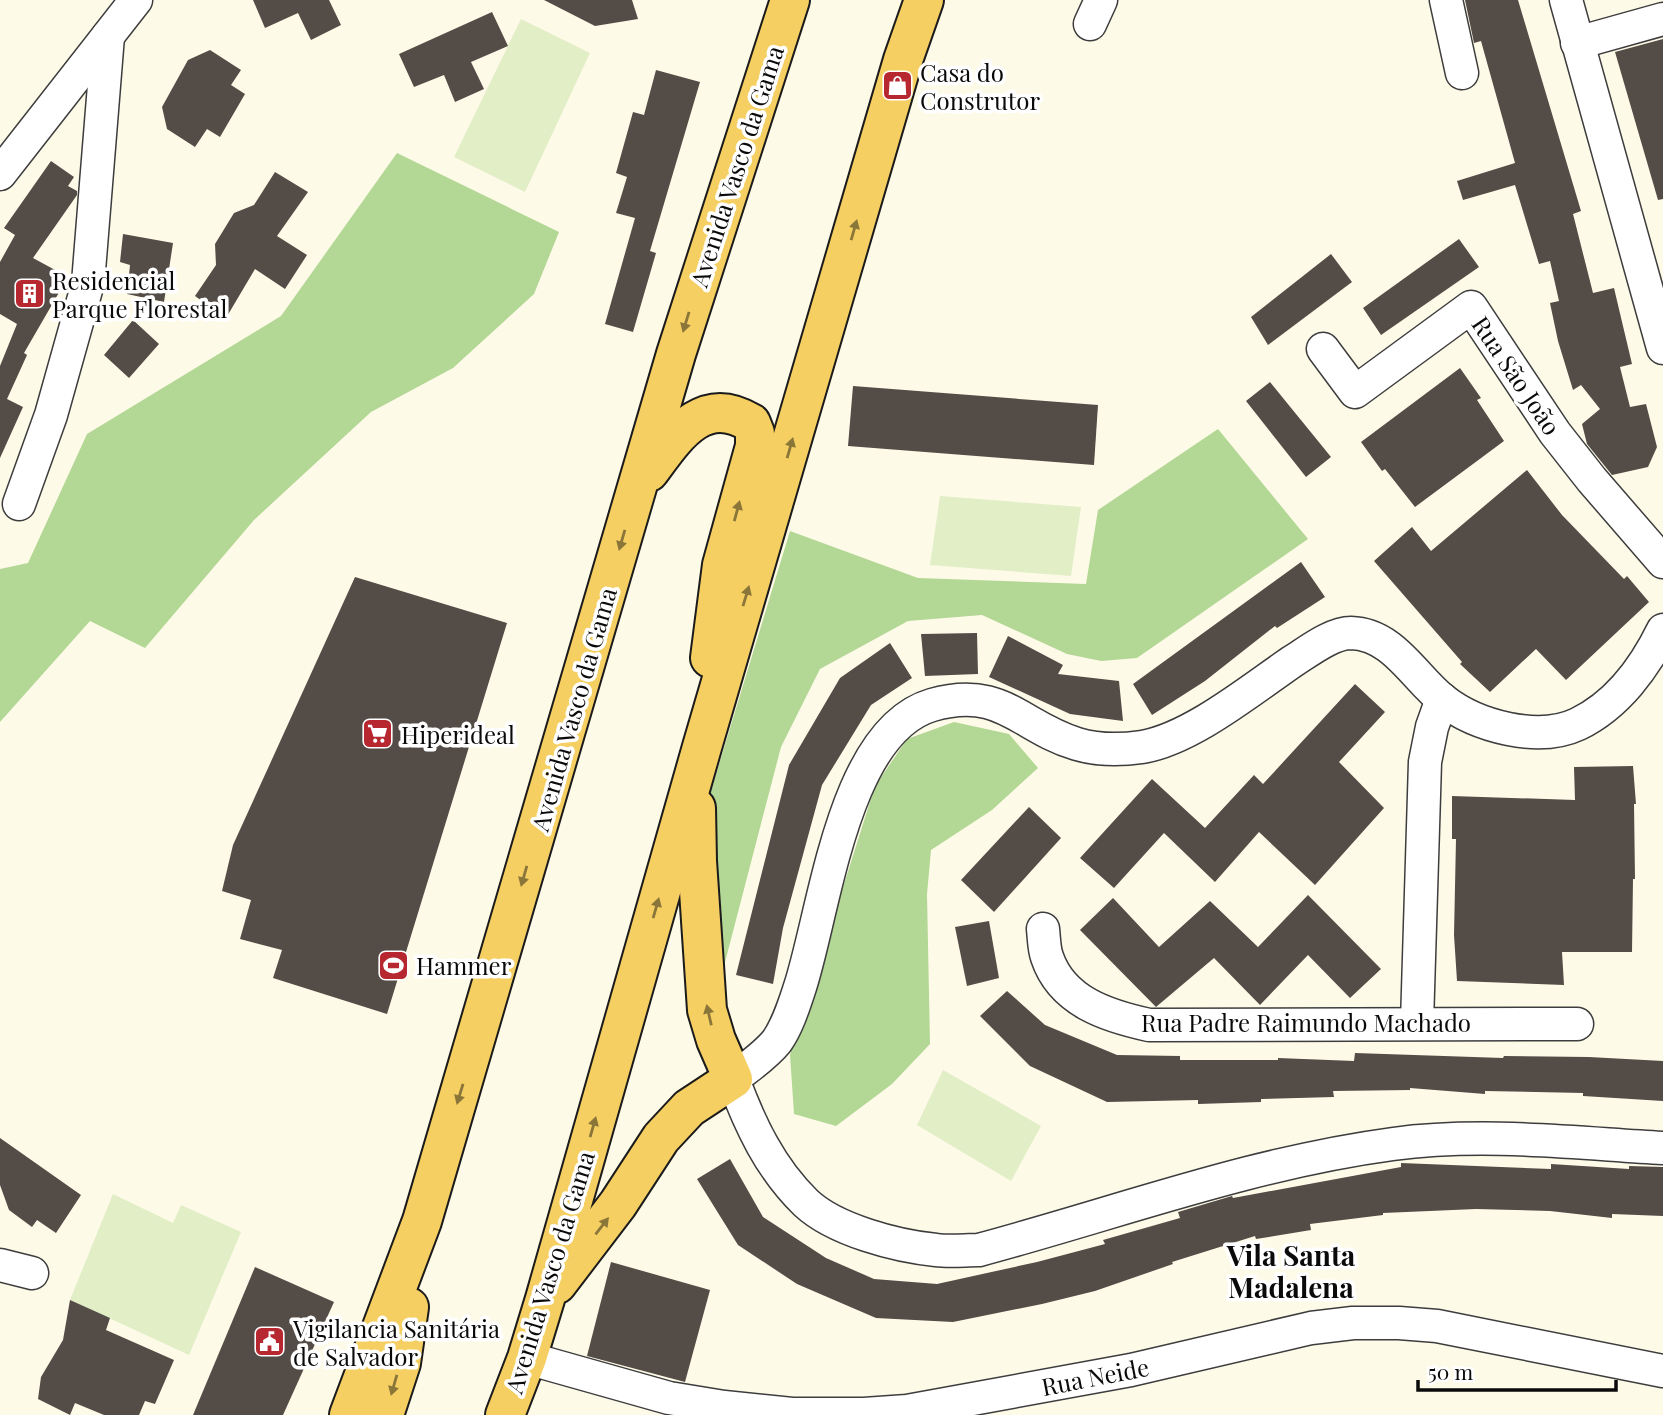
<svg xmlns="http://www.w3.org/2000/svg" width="1663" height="1415" font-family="'Playfair Display',serif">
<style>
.forest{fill:#b3d794}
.pitch{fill:#e1eec6}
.building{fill:#534c47}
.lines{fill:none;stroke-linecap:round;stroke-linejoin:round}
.minor-casing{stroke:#3d3d3d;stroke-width:35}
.major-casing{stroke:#1b1b1b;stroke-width:42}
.minor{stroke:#fff;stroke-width:32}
.major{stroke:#f5cf62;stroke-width:38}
.oneway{fill:#8b763a}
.labels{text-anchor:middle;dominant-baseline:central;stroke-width:7;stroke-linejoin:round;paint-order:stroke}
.poi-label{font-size:24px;fill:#0a0a0a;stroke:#fff;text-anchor:start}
.street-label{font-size:24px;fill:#0a0a0a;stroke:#fff}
.quarter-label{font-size:28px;font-weight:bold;fill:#0a0a0a;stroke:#fff}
</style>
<rect width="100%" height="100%" fill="#fefae8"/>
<g class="forest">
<polygon points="397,153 559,232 534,294 453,368 371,412 254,520 145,648 90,621 0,722 0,569 28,563 87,434 281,316"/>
<polygon points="1218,429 1308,539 1137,658 1101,661 1067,654 982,615 908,621 820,669 781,747 723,970 710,794 790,531 918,578 1086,584 1098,510"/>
<polygon points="954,722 1009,734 1038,768 992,810 931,850 927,894 930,1044 892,1084 836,1126 794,1114 790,1055 875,786 907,739"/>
</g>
<g class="pitch">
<polygon points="521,19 590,53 525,192 454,157"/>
<polygon points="940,496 1081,507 1071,576 930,565"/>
<polygon points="943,1070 1041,1126 1011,1181 917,1125"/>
<polygon points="113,1194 173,1223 181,1205 241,1232 189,1355 70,1300"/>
</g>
<g class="building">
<polygon points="253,0 329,0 341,25 311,40 298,13 265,28"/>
<polygon points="544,0 632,0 638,19 595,26"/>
<polygon points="1465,0 1518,0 1581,211 1573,214 1593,293 1614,288 1632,364 1620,367 1630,407 1646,404 1657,447 1648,467 1612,475 1587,444 1582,424 1600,409 1581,385 1573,390 1558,341 1550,303 1559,301 1550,261 1539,264 1515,185 1463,200 1457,181 1515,163 1481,41 1474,43"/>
<polygon points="492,12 508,46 471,62 484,89 455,102 444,75 414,87 399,54"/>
<polygon points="1663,39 1663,199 1658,200 1615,52"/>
<polygon points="210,50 241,70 231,85 245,94 220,137 207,129 195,147 167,129 162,107 188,60"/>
<polygon points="656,70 700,82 650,251 656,253 633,332 605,324 635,218 616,213 627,177 616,173 633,112 644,115"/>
<polygon points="51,161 74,177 68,186 77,191 77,195 33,258 68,277 24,353 27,355 7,399 23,407 0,458 0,366 17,324 0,314 0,262 15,235 4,228"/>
<polygon points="275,172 308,192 277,236 307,255 285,289 255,269 226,318 195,296 216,265 215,244 234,213 254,205"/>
<polygon points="123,234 173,243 164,302 127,294 130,265 120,262"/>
<polygon points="1459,239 1479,267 1381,335 1363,308"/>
<polygon points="1331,254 1352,282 1268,345 1251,317"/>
<polygon points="133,320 159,344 129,378 104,355"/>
<polygon points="1460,368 1481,398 1477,400 1504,441 1415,507 1385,469 1382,471 1361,442"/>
<polygon points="1270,382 1331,457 1306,477 1246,401"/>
<polygon points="853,386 1098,405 1094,465 848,446"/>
<polygon points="1527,470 1562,515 1624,579 1627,576 1649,602 1566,680 1536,649 1490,692 1460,664 1462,662 1374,561 1412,527 1431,551"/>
<polygon points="1301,562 1325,597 1277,628 1275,626 1205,681 1152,715 1133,684"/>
<polygon points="355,577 507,623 387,1014 273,978 282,950 240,939 251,900 222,891 233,845"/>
<polygon points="977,633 978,674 925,676 921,634"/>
<polygon points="1008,636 1063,665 1058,674 1119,681 1123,721 1070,714 989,677"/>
<polygon points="890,643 912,678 871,705 822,785 783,928 773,984 736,975 789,765 840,678"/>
<polygon points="1355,684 1385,712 1339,762 1384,808 1315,885 1259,832 1215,882 1164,833 1114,888 1080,858 1152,779 1205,828 1254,775 1263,784"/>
<polygon points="1633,766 1636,804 1634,804 1635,879 1633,879 1632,952 1562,952 1564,985 1457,981 1454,935 1456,839 1452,839 1452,796 1575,800 1574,767"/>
<polygon points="1029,807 1061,838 994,912 961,880"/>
<polygon points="1308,895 1381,969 1350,998 1308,955 1260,1005 1214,958 1156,1007 1080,930 1113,898 1159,947 1210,901 1258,947"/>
<polygon points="989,921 999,978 967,986 955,927"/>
<polygon points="1007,991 1045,1025 1117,1055 1180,1056 1180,1060 1278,1060 1278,1058 1354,1061 1355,1053 1503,1058 1504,1056 1589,1057 1663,1061 1663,1101 1583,1096 1583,1093 1485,1091 1485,1094 1410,1088 1410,1090 1333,1091 1334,1097 1261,1099 1261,1102 1198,1104 1198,1100 1107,1102 1030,1066 980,1016"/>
<polygon points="0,1138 81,1195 56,1233 37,1220 32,1227 9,1210 0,1185"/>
<polygon points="730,1159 763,1217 826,1258 874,1279 937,1284 1037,1262 1105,1244 1103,1240 1180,1218 1178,1212 1232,1196 1233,1198 1401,1167 1401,1163 1551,1169 1551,1164 1629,1169 1629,1166 1663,1167 1663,1216 1612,1214 1612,1218 1550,1211 1476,1209 1383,1213 1383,1215 1310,1224 1311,1230 1256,1239 1255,1236 1172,1262 1173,1264 1095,1291 1042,1304 953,1322 876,1318 797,1284 738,1245 697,1179"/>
<polygon points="611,1262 710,1290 685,1382 587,1356"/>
<polygon points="255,1267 334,1302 283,1415 193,1415"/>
<polygon points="70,1300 110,1318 106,1330 174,1360 155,1404 145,1401 139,1415 104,1415 75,1403 70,1415 38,1399 41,1377 63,1340"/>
</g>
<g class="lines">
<defs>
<g id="minor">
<polyline points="1446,0 1462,73"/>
<polyline points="1566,0 1663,348"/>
<polyline points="1090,24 1101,0"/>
<polyline points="1577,43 1663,19"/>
<polyline points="0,174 136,0"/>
<polyline points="1323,349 1355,392 1471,307 1555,433 1592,480 1663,562"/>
<polyline points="19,504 51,415 88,283 108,36"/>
<path d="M 1663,630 C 1645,667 1617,705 1578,724 C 1538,743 1476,726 1443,700 C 1414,677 1393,634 1351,633 C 1332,633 1309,651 1293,661 C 1252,689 1191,739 1142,747 C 1121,750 1097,750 1077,744 C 1020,727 1002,685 932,705 C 843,731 825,910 800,987 C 794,1005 788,1025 777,1041 C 765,1056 748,1067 733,1079 C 750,1125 770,1168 806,1203 C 835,1230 896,1246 936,1250 C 950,1252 965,1250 979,1250 C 1117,1213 1251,1163 1393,1144 C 1482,1132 1574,1143 1663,1148"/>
<path d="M 1043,929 C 1044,938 1044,949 1047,957 C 1062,1002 1108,1016 1149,1025 L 1577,1024"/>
<polyline points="1417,1023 1425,762 1432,727 1442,699"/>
<polyline points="0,1265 32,1273"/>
<polyline points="527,1358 669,1398 724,1407 792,1414 864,1414 907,1411 1131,1370 1311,1328 1353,1323 1399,1323 1437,1326 1663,1371"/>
</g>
<g id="major">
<path d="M 649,472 C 675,437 702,393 751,423 L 755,433 L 755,446 L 722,565 L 710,658"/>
<polyline points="557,1284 618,1204 661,1138 689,1108 733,1079 716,1040 707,1010 697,861 696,808"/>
<polyline points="349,1415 422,1221 676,354 790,0"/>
<polyline points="384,1415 401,1363 409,1307"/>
<polyline points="505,1415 527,1358 545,1299 702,747 903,60 924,0"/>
</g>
</defs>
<use href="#minor" class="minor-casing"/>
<use href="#major" class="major-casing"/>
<use href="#minor" class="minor"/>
<use href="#major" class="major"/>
</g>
<defs><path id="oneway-solid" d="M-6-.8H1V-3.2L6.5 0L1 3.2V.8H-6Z" transform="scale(1.75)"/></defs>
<g class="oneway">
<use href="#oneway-solid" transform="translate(854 230) rotate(-74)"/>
<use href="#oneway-solid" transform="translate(686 322) rotate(107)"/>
<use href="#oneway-solid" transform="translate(790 448) rotate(-74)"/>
<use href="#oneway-solid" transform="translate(737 511) rotate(-75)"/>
<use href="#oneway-solid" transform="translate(622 540) rotate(106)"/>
<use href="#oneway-solid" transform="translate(746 596) rotate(-73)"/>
<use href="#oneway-solid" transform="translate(524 876) rotate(106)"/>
<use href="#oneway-solid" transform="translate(656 908) rotate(-74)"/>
<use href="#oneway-solid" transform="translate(709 1015) rotate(-103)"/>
<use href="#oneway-solid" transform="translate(460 1094) rotate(107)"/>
<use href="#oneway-solid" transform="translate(593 1127) rotate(-74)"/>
<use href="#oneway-solid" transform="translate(602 1226) rotate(-52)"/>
<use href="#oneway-solid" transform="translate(394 1385) rotate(106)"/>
</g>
<defs>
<symbol id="shop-square" viewBox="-11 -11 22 22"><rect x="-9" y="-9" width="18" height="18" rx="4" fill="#b62730" stroke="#fff"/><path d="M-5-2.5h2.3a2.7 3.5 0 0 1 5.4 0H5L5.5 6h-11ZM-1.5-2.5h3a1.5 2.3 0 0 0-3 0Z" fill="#fff"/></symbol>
<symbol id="building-square" viewBox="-11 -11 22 22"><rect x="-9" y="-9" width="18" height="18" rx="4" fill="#b62730" stroke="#fff"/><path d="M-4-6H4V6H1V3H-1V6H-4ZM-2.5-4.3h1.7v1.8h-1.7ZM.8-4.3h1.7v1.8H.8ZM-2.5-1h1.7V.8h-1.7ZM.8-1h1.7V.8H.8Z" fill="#fff"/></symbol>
<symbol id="supermarket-square" viewBox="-11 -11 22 22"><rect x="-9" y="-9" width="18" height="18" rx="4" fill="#b62730" stroke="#fff"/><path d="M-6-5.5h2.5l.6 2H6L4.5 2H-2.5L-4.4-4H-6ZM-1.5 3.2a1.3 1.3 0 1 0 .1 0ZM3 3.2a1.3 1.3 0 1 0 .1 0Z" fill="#fff"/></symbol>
<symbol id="stadium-square" viewBox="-11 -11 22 22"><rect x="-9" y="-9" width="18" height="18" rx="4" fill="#b62730" stroke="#fff"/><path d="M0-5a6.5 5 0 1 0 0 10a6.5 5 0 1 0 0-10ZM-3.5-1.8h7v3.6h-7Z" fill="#fff"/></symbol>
<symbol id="civic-square" viewBox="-11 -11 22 22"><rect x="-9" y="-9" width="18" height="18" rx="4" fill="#b62730" stroke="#fff"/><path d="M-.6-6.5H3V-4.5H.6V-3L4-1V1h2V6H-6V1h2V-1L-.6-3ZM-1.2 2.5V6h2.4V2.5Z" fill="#fff"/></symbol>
</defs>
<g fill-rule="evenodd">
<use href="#shop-square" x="880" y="68" width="35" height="35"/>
<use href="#building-square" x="12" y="276" width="35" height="35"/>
<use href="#supermarket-square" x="360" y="716" width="35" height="35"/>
<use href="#stadium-square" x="376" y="948" width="35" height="35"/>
<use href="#civic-square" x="252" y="1324" width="35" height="35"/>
</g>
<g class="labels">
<g class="poi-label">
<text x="920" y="72">Casa do<tspan x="920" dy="28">Construtor</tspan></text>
<text x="52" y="280">Residencial<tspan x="52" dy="28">Parque Florestal</tspan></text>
<text x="401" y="734">Hiperideal</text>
<text x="416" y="965">Hammer</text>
<text x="293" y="1328">Vigilancia Sanitária<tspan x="293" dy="28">de Salvador</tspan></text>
</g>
<g class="street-label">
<text transform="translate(736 166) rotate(-72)">Avenida Vasco da Gama</text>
<text transform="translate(1517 375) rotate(56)">Rua São João</text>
<text transform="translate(573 709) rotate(-74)">Avenida Vasco da Gama</text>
<text x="1306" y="1022">Rua Padre Raimundo Machado</text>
<text transform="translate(549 1272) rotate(-73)">Avenida Vasco da Gama</text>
<text transform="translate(1095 1376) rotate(-11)">Rua Neide</text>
</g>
<g class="quarter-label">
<text x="1291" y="1254">Vila Santa<tspan x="1291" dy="32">Madalena</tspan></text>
</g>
</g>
<path d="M1418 1380v10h198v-10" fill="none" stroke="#0a0a0a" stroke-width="3.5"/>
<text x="1428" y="1380" font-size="21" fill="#0a0a0a" stroke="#ffffff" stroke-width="5" paint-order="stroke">50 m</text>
</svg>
